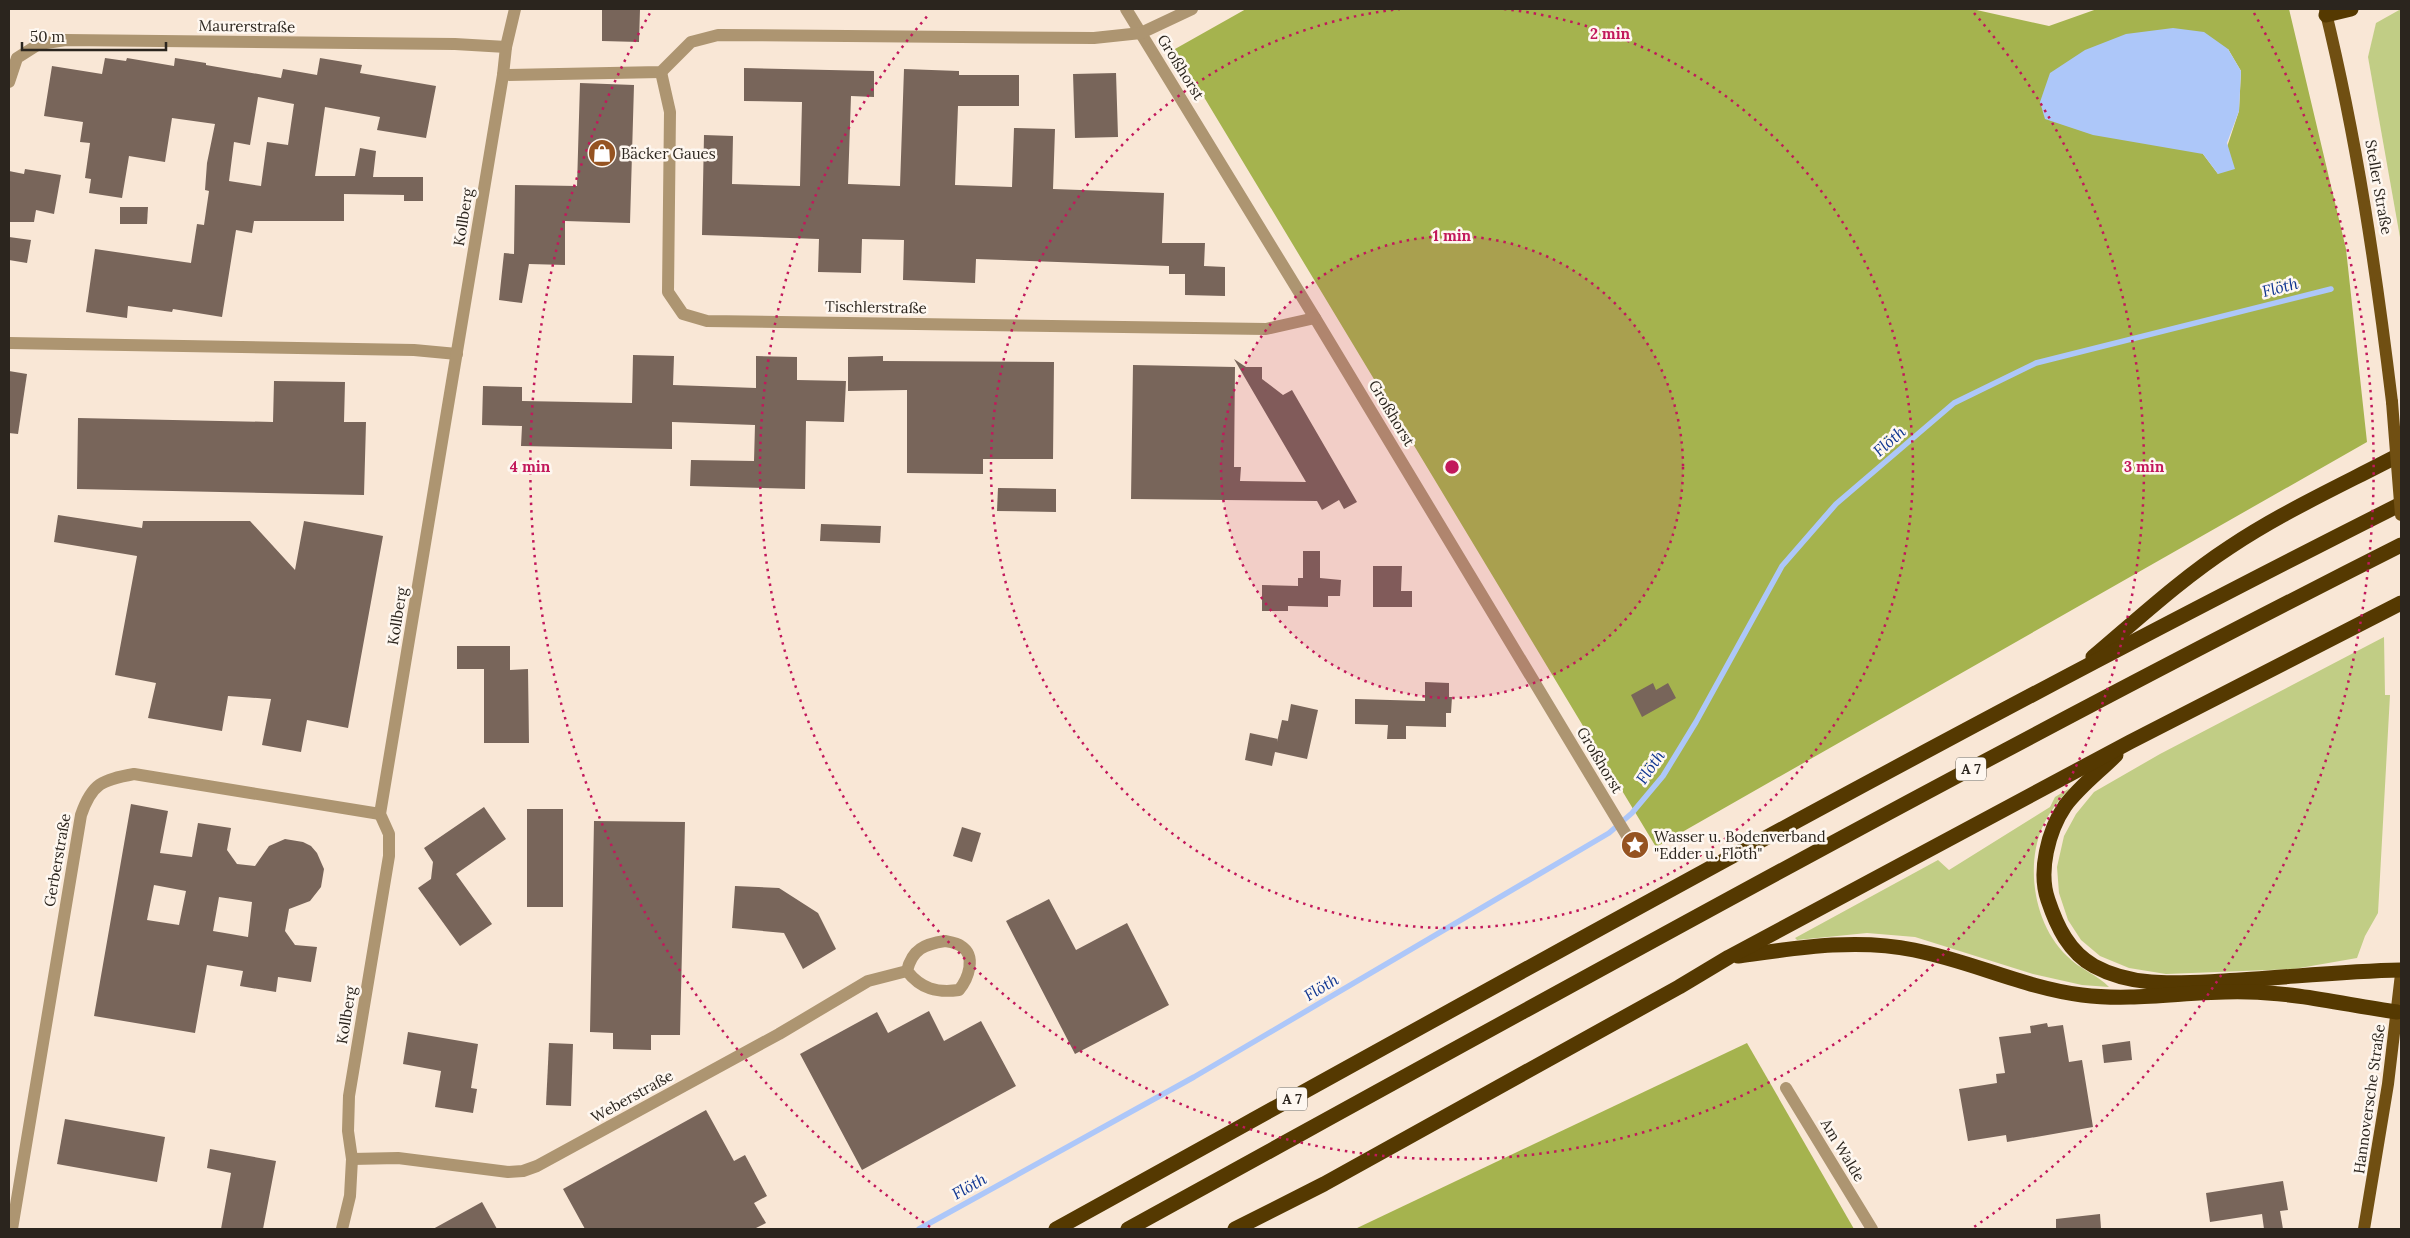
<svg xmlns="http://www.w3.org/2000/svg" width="2410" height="1238" font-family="Lora,serif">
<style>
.green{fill:#c1cd85}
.forest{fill:#a5b34e;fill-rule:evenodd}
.water{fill:#adc7f9}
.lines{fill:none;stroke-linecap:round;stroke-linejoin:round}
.stream{stroke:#adc7f9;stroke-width:5.5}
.building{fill:#78655a;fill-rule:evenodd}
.minor{stroke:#ad9571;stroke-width:12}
.major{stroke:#704f12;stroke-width:12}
.highway{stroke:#553901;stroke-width:15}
.major-bridge{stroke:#704f12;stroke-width:12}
.ring{fill:none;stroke:#c2185b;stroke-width:2.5;stroke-dasharray:2.5 5}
.labels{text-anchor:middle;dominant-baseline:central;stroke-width:5;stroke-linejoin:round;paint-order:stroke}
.shield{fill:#fef7f0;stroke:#6a645d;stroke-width:1}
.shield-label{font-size:14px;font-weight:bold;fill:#2b251e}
.street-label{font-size:15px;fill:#2b251e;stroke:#fef7f0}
.poi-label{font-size:15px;fill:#2b251e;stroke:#fef7f0;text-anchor:start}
.water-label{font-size:16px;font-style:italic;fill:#103691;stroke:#fef7f0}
.centre{fill:#c2185b;stroke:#fef7f0;stroke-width:2.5}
.ring-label{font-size:15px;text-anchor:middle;font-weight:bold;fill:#c2185b;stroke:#fef7f0;stroke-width:5;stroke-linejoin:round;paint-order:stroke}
</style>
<rect width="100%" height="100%" fill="#f9e7d6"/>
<g class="green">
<polygon points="2401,9 2401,243 2368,57 2376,23"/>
<polygon points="2384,637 2385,695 2390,695 2378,913 2365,936 2357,958 2294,969 2166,974 2129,968 2100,956 2081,940 2068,920 2059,893 2057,867 2064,836 2076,814 2094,792 2160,754"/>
<path d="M 2070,788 C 2060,799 2048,813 2042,828 C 2025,868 2035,926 2067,956 C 2079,969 2098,975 2109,987 L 2082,985 L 2033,974 L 1915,937 L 1867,933 L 1797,940 L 1795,938 L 1938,860 L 1949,870 L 2050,807 L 2055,797 Z"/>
</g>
<g class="forest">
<path d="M 1246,9 L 1972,9 L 2049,26 L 2097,9 L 2289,9 L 2346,249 L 2367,442 L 1656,847 L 1175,49 ZM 2228,49 L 2241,71 L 2239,111 L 2218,174 L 2203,154 Z"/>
<polygon points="1747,1043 1854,1229 1355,1229"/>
</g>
<polygon class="water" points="2173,28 2204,32 2228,49 2241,71 2239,111 2227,143 2235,169 2218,174 2203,154 2093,135 2045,119 2040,102 2050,73 2085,50 2126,34"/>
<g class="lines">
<polyline class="stream" points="919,1229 1194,1077 1609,833 1632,813 1663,776 1696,722 1782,566 1836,504 1954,403 2036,363 2331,289"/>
</g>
<g class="building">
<polygon points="602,9 640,9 639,42 602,41"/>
<path d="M 105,58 L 126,61 L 127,58 L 174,66 L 175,58 L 206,63 L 206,65 L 281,78 L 283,69 L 317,75 L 320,58 L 362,65 L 360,73 L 436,86 L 426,138 L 377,130 L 380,117 L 325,107 L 315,176 L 355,176 L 360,148 L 376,151 L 373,177 L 423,177 L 423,201 L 404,201 L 404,195 L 344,194 L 344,221 L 254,221 L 252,233 L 236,230 L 222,317 L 173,309 L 172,312 L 128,306 L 127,318 L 86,312 L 95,249 L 191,263 L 197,224 L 204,225 L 209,191 L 205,190 L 207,163 L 215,124 L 172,118 L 165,162 L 129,156 L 122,198 L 89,193 L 91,179 L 85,178 L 90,143 L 80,142 L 83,122 L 44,116 L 52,66 L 102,74 ZM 258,97 L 294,104 L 288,145 L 267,142 L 261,186 L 229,181 L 234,142 L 250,145 Z"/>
<polygon points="744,68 874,71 874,97 851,96 848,184 900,186 904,69 959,71 959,75 1019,75 1019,106 958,106 955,185 1012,187 1014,128 1055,129 1053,189 1164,193 1162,243 1205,243 1204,266 1225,267 1225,296 1185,295 1185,274 1169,274 1169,266 976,259 975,283 903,280 904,240 862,239 861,273 818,272 819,239 702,235 704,135 733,136 732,184 800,186 802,102 744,101"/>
<polygon points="1116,73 1118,137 1075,138 1073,74"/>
<polygon points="580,83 634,85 630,223 565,221 565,265 529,264 522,303 499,300 504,253 514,254 515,185 577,186"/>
<polygon points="25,169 61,175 54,214 36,210 34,222 9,222 9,171 24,174"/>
<polygon points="120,207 148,207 147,224 120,224"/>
<polygon points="9,237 31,240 27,263 9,260"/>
<polygon points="633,355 674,356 673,385 756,388 756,356 797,357 797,380 846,381 844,422 806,421 805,489 690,486 691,460 754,461 755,425 672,422 672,449 521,446 522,426 482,425 483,386 522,387 522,401 632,403"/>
<polygon points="883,356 883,361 1054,362 1053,459 983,459 983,474 907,473 907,390 848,391 848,357"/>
<polygon points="1234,359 1246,367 1262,367 1262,379 1283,395 1292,390 1357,502 1344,509 1339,500 1322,510 1317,501 1131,499 1133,365 1235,367 1234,467 1241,467 1240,481 1306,482"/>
<polygon points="9,371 27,374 18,434 9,433"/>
<polygon points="274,381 345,382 344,422 366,422 364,495 77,489 78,418 273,422"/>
<polygon points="998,488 1056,489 1056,512 997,511"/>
<polygon points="58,515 142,528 143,521 250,521 295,570 304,521 383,536 348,728 307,720 301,752 262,745 271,699 228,696 222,731 148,718 156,683 115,675 137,556 54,542"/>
<polygon points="821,524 881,526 880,543 820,541"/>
<polygon points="1303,551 1320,551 1320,578 1341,580 1340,596 1328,596 1328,607 1288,606 1288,611 1262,611 1262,585 1298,586 1298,578 1303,578"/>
<polygon points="1373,566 1402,566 1401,591 1412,591 1412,607 1373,607"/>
<polygon points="457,646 510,646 510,670 528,669 529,743 484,743 484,669 457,669"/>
<polygon points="1425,682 1449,683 1449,697 1452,697 1451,713 1446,713 1446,727 1406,726 1406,739 1387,739 1388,725 1355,724 1355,699 1425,701"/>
<polygon points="1653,683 1656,690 1668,683 1676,698 1642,717 1631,695"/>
<polygon points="1291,704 1318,710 1307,759 1275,752 1272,766 1245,760 1250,733 1278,739 1277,742 1282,720 1288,721"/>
<path d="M 131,804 L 168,811 L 160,853 L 192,857 L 198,823 L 231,828 L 227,850 L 237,864 L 255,866 L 269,846 L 285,839 L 303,842 L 311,846 L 317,853 L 324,869 L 321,887 L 310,901 L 289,909 L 285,931 L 295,945 L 317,947 L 311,982 L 278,977 L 276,992 L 240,986 L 243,971 L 207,965 L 195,1033 L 94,1016 ZM 154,885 L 186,891 L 179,925 L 147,920 ZM 219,897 L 252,902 L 248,937 L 213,931 Z"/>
<polygon points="484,807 506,839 456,874 492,924 460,946 418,888 431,879 433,862 424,848"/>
<rect x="527" y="809" width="36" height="98"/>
<polygon points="594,821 685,822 680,1035 651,1035 651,1050 613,1049 613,1033 590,1032"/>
<polygon points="962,827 981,833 972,862 953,856"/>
<polygon points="735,886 779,888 818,913 836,949 803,969 784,933 732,928"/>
<polygon points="1049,899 1076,950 1127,923 1169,1005 1075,1054 1006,921"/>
<polygon points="929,1011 944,1041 981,1021 1016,1086 862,1170 800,1054 877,1012 888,1033"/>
<polygon points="2047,1023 2048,1027 2063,1025 2069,1062 2082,1060 2093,1127 2007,1142 2006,1135 1968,1141 1959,1089 1997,1083 1996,1074 2005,1073 1999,1037 2031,1033 2030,1026"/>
<polygon points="408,1032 478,1044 471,1088 477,1089 473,1113 435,1107 441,1071 403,1064"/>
<polygon points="2130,1041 2132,1060 2104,1063 2102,1045"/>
<polygon points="549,1043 573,1044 571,1106 546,1105"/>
<polygon points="706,1110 734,1161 745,1155 767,1196 754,1203 766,1223 754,1229 585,1229 563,1189"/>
<polygon points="65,1119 165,1137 157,1182 57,1164"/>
<polygon points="210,1149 276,1161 263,1229 221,1229 231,1173 207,1168"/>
<polygon points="2283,1181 2288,1210 2280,1211 2283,1229 2264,1229 2262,1214 2210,1222 2206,1193"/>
<polygon points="482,1202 497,1229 433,1229"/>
<polygon points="2100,1214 2101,1229 2056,1229 2056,1219"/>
</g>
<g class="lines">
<g class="minor">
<polyline points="1126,9 1315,318 1627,836"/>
<polyline points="661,72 670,112 668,292 683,314 707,321 1266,329 1315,318"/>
<polyline points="503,75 661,72 691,42 718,35 1094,38 1141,33 1192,9"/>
<polyline points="9,82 17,58 39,44 66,40 455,44 506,47"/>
<polyline points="9,343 414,350 457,354"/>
<path d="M 945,941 C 950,942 957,943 961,946 C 977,956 968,979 959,990 C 937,993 921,989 907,971 C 912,949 925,944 945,941 Z"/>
<polyline points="1786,1088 1872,1229"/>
<polyline points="352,1159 398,1158 508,1172 523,1171 537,1166 779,1034 868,981 907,971"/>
<path d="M 12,1229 L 81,815 C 92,783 102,780 134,774 L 380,814"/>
<polyline points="342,1229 350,1196 352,1159 348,1131 349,1096 389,856 389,834 380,814 503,75 506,47 515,9"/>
</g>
<g class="major">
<path d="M 2325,9 C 2357,140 2376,269 2392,402"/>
<polyline points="2364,1229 2388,1084 2401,974"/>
</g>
<g class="highway">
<polyline points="2326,15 2351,9"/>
<path d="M 2093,657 C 2138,619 2181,579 2230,547 C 2284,511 2344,484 2401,454"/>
<path d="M 2116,755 C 2099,772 2079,787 2065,806 C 2048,831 2038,872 2048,900 C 2057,927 2069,952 2094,966 C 2134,988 2180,983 2224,981 C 2283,978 2342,971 2401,970"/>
<path d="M 1738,956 C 1796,948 1856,938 1914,950 C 1971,961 2025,988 2082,995 C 2138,1002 2192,990 2248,992 C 2299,993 2347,1005 2397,1012"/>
<path d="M 1056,1229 C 1501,983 1946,733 2401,504"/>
<path d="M 1128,1229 C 1550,997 1971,762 2401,545"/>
<polyline points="1235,1229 1324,1184 1679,987 1729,957 2130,742 2401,603"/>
</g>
<polyline class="major-bridge" points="2392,402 2401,515"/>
</g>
<circle cx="1452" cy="467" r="231" fill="#c2185b" fill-opacity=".12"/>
<g class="ring">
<circle cx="1452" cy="467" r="231"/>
<path d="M1504 9A461 461 0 1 1 1400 9"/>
<path d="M1974 13A692 692 0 1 1 930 13"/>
<path d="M930 1227A922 922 0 0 1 650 13M2254 13A922 922 0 0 1 1974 1227"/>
</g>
<defs>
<symbol id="shop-disc" viewBox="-11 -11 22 22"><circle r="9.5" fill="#955321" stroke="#fef7f0"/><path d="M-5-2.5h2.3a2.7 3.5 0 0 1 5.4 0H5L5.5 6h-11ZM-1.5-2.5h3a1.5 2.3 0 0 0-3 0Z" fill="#fff"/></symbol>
<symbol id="sight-disc" viewBox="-11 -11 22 22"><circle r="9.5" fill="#955321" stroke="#fef7f0"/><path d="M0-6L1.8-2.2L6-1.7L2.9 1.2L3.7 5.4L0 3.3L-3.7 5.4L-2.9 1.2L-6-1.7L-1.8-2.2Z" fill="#fff"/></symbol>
</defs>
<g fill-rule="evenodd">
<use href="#shop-disc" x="586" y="137" width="32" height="32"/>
<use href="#sight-disc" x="1619" y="829" width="32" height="32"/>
</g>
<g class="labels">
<g class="shield">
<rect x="1956" y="757.5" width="30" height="23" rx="4"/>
<rect x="1277" y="1087.5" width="30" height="23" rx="4"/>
</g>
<g class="shield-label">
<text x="1971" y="769">A 7</text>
<text x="1292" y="1099">A 7</text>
</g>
<g class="street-label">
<text transform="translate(247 26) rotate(1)">Maurerstraße</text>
<text transform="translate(1181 67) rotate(58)">Großhorst</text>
<text transform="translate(2379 187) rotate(80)">Steller Straße</text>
<text transform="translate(463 217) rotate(-81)">Kollberg</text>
<text transform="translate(876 307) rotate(1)">Tischlerstraße</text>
<text transform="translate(1392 413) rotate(59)">Großhorst</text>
<text transform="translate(397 616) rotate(-81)">Kollberg</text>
<text transform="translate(1600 760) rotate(59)">Großhorst</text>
<text transform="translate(57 860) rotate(-80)">Gerberstraße</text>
<text transform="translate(346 1015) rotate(-81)">Kollberg</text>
<text transform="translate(632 1096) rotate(-29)">Weberstraße</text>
<text transform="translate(2369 1099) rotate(-82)">Hannoversche Straße</text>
<text transform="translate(1843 1150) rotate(59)">Am Walde</text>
</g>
<g class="poi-label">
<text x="621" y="153">Bäcker Gaues</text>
<text x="1654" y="836">Wasser u. Bodenverband<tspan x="1654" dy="17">"Edder u. Flöth"</tspan></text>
</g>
<g class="water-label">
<text transform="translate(2280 287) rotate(-14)">Flöth</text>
<text transform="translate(1889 441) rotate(-41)">Flöth</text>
<text transform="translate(1650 767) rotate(-55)">Flöth</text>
<text transform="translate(1321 987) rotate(-31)">Flöth</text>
<text transform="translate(969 1186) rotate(-29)">Flöth</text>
</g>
</g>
<circle cx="1452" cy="467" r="8" class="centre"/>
<g class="ring-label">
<text x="1610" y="39">2 min</text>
<text x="1452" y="241">1 min</text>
<text x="2144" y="472">3 min</text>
<text x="530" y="472">4 min</text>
</g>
<rect width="2410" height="1238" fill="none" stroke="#2b251e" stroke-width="20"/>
<path d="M22 42v8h144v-8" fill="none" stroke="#2b251e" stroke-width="2.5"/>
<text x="30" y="42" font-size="15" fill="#2b251e" stroke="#fef7f0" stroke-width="4" paint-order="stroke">50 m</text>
</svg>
